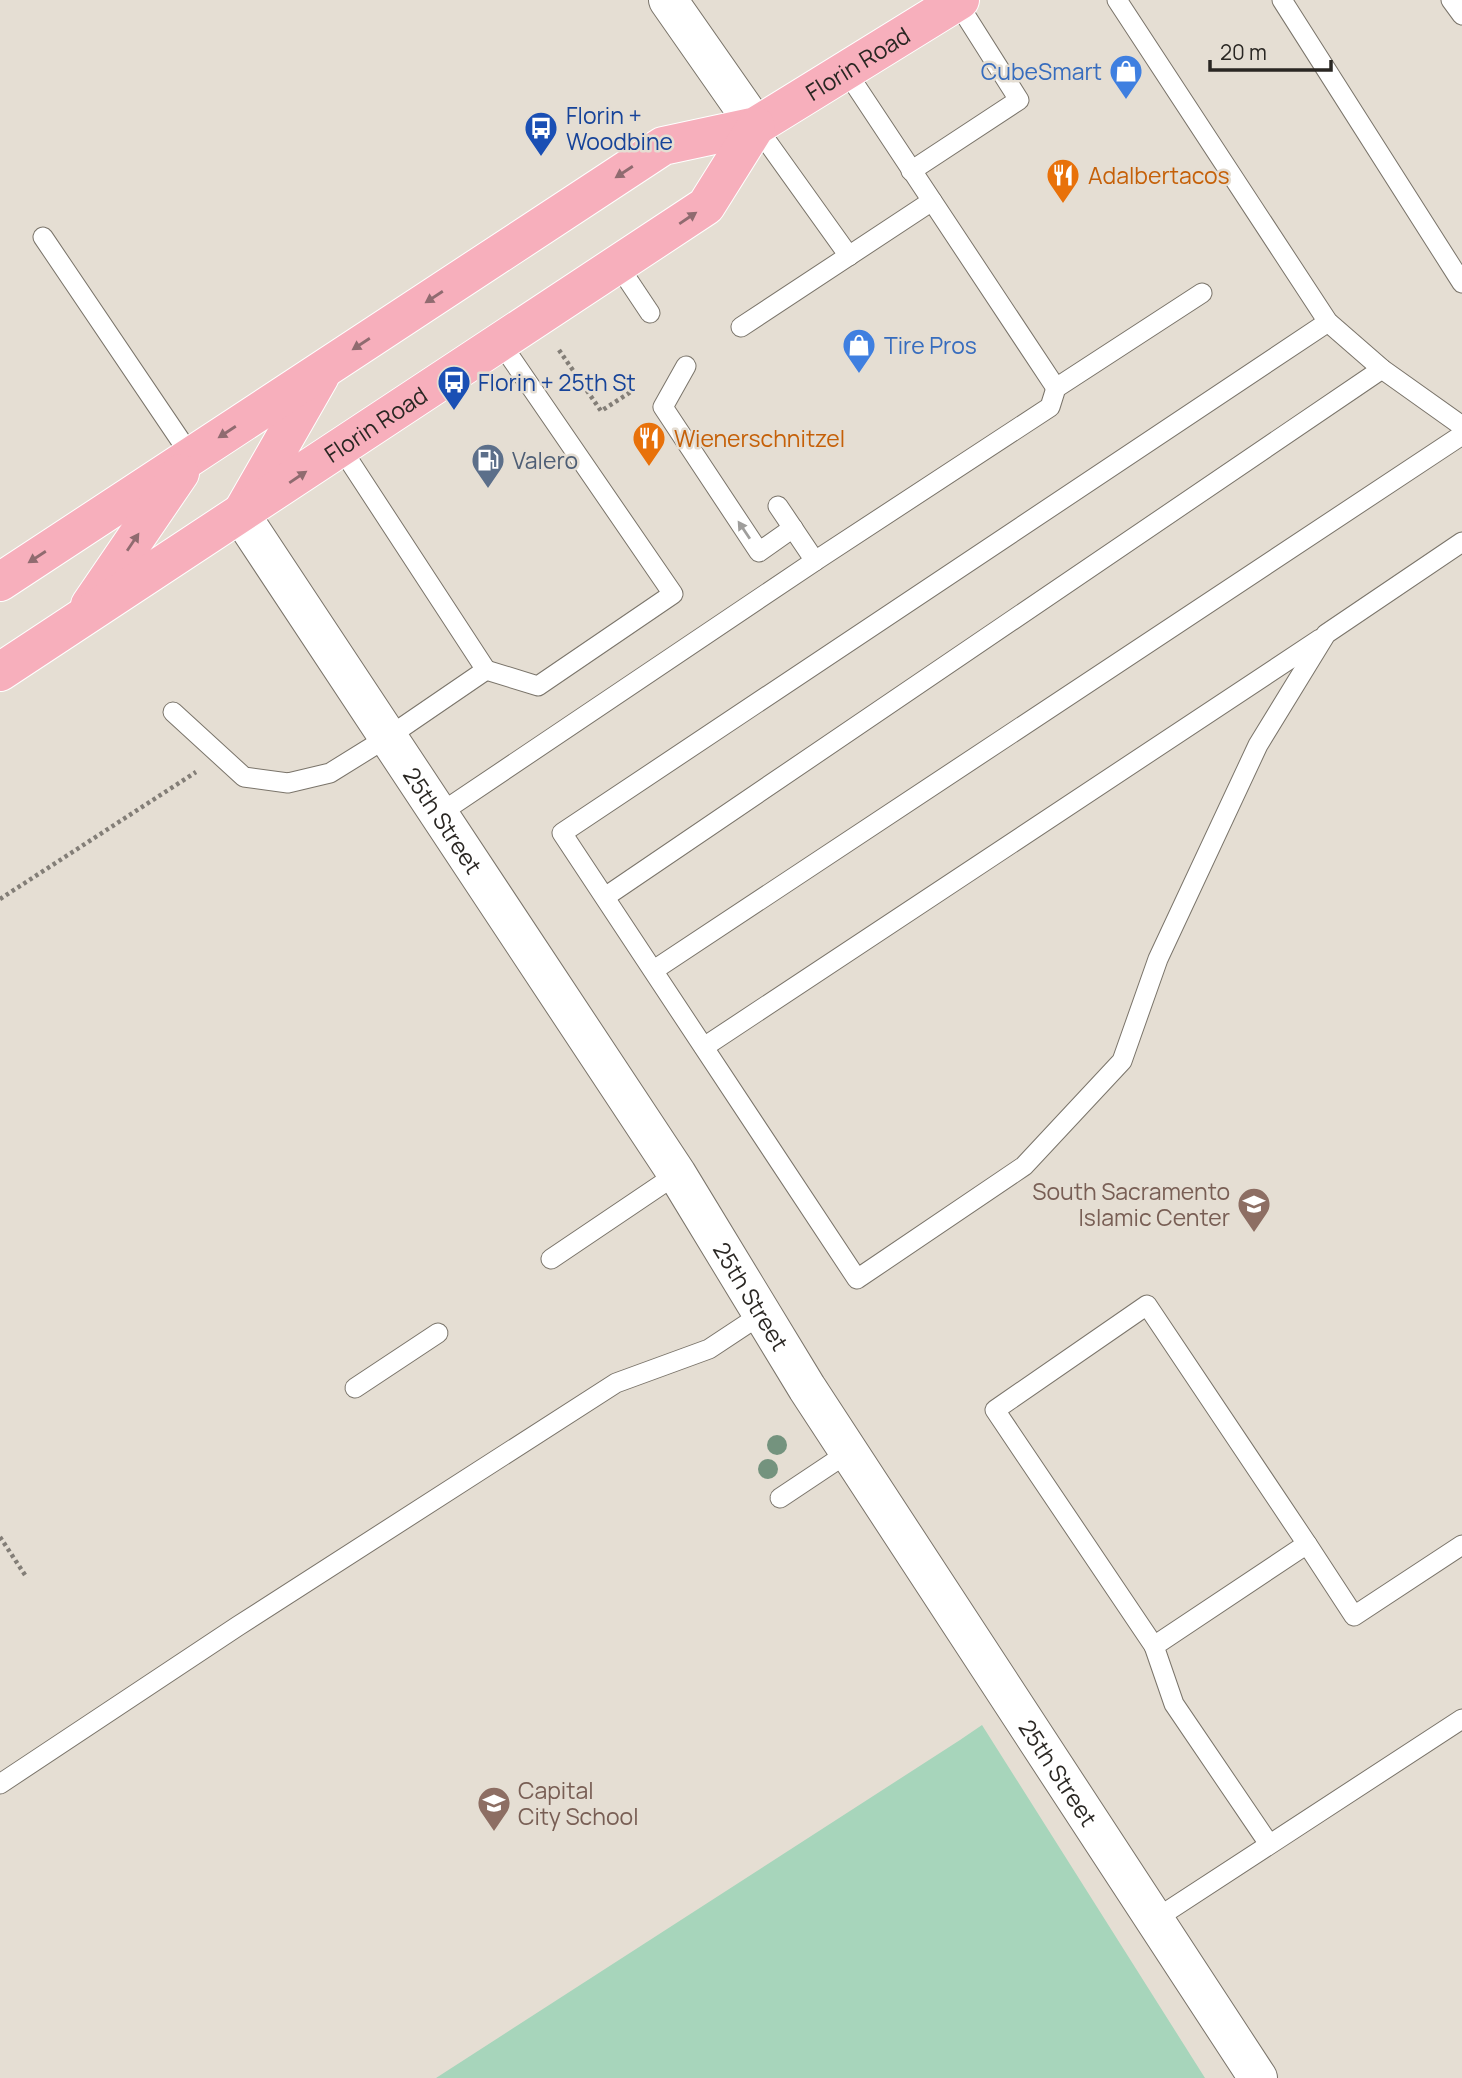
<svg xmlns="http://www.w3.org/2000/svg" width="1462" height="2078" font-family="Manrope,sans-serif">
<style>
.green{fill:#a7d5bb}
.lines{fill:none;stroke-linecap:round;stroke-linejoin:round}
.lane-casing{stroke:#7a746a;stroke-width:21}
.street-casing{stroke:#7a746a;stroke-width:40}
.primary-casing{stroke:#fff;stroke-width:40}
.path{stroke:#837e77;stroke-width:4.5;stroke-dasharray:3.5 3.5;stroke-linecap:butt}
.lane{stroke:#fff;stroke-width:19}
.street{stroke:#fff;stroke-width:38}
.primary{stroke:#f7afbc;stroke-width:38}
.tree{fill:#74937e}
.oneway{fill:#906b70}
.oneway2{fill:#9f9e9c}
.labels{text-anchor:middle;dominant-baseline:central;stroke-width:5;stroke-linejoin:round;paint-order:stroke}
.street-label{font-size:23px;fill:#2a2723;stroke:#e5ded3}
.shop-label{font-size:23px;fill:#366cbe;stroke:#e5ded3;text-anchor:end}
.transit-label{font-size:23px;fill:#164399;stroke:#e5ded3;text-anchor:start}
.food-label{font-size:23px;fill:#c56008;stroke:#e5ded3;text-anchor:start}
.service-label{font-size:23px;fill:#4e5e75;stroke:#e5ded3;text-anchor:start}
.education-label{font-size:23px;fill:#785e54;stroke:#e5ded3;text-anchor:end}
</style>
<rect width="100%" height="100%" fill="#e5ded3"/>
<polygon class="green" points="982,1725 1205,2078 436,2078 960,1740"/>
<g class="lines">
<defs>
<g id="lane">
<polyline points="1117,0 1328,322 1382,369 1462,426"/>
<polyline points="1282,0 1462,283"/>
<polyline points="1451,0 1462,15"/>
<polyline points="846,71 1056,388"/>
<polyline points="756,126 849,256"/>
<polyline points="911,171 1019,100 957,2"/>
<polyline points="43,237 191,456"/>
<polyline points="618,265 650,313"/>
<polyline points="1328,322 562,833 857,1279 1024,1166 1122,1061 1158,959 1258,745 1326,634 1462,542"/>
<polyline points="741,327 932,201"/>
<polyline points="686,366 663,407 759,552 793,528"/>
<polyline points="815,561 1050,407 1056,388 1202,293"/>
<polyline points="486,670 538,686 673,594 500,342"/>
<polyline points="173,712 244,777 288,783 330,773 388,737 486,670 341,448"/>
<polyline points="439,814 815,561 778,506"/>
<polyline points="605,897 1382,369"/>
<polyline points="654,970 1462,435"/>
<polyline points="704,1047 1320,639"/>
<polyline points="551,1259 677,1174"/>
<polyline points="355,1388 438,1333"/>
<polyline points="780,1498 849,1452"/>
<polyline points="1154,1646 995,1410 1147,1305 1307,1544"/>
<polyline points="0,1784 238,1626 616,1383 709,1349 762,1314"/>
<polyline points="1269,1844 1174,1704 1154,1646 1307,1544 1354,1616 1462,1545"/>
<polyline points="1154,1920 1462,1719"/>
</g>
<g id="street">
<polyline points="668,0 756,126"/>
<path id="s1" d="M 241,515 L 677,1174 L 807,1388 L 1258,2078"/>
</g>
<g id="primary">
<polyline points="244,509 320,376"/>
<path id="s2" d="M 0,582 L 663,146 L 756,126 L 960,0"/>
<polyline points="90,605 180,473"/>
<path id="s3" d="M 0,672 L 706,206 L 756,126"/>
</g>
</defs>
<use href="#lane" class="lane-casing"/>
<use href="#street" class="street-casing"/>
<use href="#primary" class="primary-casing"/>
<g class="path">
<polyline points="559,350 601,411 637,388"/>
<polyline points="0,899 196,772"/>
<polyline points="0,1537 27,1578"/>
</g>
<use href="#lane" class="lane"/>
<use href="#street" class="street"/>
<use href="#primary" class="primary"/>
</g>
<g class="tree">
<circle cx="777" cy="1445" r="10"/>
<circle cx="768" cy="1469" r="10"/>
</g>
<defs><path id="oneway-solid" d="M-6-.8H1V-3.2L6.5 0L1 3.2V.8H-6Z" transform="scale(1.75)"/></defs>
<g class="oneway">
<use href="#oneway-solid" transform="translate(624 172) rotate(147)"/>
<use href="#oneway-solid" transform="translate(688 218) rotate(-34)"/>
<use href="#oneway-solid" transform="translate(434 297) rotate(147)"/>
<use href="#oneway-solid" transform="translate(361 344) rotate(147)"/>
<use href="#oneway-solid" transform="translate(227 432) rotate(147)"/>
<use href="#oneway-solid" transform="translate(298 477) rotate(-34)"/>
<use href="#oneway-solid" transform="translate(133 542) rotate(-56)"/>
<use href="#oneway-solid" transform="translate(37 557) rotate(147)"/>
</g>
<use class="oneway2" href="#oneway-solid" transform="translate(744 530) rotate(-124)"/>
<defs>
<symbol id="shop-pin" viewBox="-11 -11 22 30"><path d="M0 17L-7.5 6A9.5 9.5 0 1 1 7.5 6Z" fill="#3f7fe0" stroke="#e5ded3"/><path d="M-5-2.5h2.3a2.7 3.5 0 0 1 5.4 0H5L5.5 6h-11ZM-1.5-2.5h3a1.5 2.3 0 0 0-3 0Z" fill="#fff"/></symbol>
<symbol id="bus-pin" viewBox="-11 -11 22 30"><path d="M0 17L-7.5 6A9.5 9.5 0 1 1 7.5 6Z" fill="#1a4fb4" stroke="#e5ded3"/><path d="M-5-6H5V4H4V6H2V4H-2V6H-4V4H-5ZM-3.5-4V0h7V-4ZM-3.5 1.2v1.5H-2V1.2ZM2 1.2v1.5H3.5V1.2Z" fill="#fff"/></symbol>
<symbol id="restaurant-pin" viewBox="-11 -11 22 30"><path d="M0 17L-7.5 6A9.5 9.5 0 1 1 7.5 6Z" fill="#e8710a" stroke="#e5ded3"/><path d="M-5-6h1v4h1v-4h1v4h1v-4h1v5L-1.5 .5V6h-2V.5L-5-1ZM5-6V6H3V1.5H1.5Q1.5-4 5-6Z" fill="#fff"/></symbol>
<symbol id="fuel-pin" viewBox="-11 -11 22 30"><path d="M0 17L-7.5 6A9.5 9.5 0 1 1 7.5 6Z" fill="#5c6f8a" stroke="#e5ded3"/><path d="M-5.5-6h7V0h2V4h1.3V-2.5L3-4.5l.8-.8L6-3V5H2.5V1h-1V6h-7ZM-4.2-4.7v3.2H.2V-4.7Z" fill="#fff"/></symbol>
<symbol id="school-pin" viewBox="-11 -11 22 30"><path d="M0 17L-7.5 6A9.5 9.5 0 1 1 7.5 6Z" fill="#8d6e63" stroke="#e5ded3"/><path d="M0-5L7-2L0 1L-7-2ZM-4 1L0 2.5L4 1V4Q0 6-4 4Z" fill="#fff"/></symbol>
</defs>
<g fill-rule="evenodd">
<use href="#shop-pin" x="1107" y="52" width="38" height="52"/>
<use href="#bus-pin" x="522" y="109" width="38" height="52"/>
<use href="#restaurant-pin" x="1044" y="156" width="38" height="52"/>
<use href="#shop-pin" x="840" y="326" width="38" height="52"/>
<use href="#bus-pin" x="435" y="363" width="38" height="52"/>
<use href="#restaurant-pin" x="630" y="419" width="38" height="52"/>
<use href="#fuel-pin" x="469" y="441" width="38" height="52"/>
<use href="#school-pin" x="1235" y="1185" width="38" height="52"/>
<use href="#school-pin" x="475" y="1784" width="38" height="52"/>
</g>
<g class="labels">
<g class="street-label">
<text stroke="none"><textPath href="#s2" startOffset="1008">Florin Road</textPath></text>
<text stroke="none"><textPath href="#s3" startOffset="450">Florin Road</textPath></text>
<text stroke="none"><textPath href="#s1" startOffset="366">25th Street</textPath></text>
<text stroke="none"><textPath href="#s1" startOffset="933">25th Street</textPath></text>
<text stroke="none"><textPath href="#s1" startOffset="1500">25th Street</textPath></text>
</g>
<g class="shop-label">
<text x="1102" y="71">CubeSmart</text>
<text x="884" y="345" text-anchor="start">Tire Pros</text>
</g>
<g class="transit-label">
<text x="566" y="115">Florin +<tspan x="566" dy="26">Woodbine</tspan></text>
<text x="478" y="382">Florin + 25th St</text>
</g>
<g class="food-label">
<text x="1088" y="175">Adalbertacos</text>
<text x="674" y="438">Wienerschnitzel</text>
</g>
<g class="service-label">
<text x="512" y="460">Valero</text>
</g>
<g class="education-label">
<text x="1230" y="1191">South Sacramento<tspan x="1230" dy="26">Islamic Center</tspan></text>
<text x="518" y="1790" text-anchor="start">Capital<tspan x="518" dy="26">City School</tspan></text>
</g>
</g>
<path d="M1210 60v10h121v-10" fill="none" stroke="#2a2723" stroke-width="3.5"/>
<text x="1220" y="60" font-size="21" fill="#2a2723" stroke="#e5ded3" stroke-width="5" paint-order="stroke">20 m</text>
</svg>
